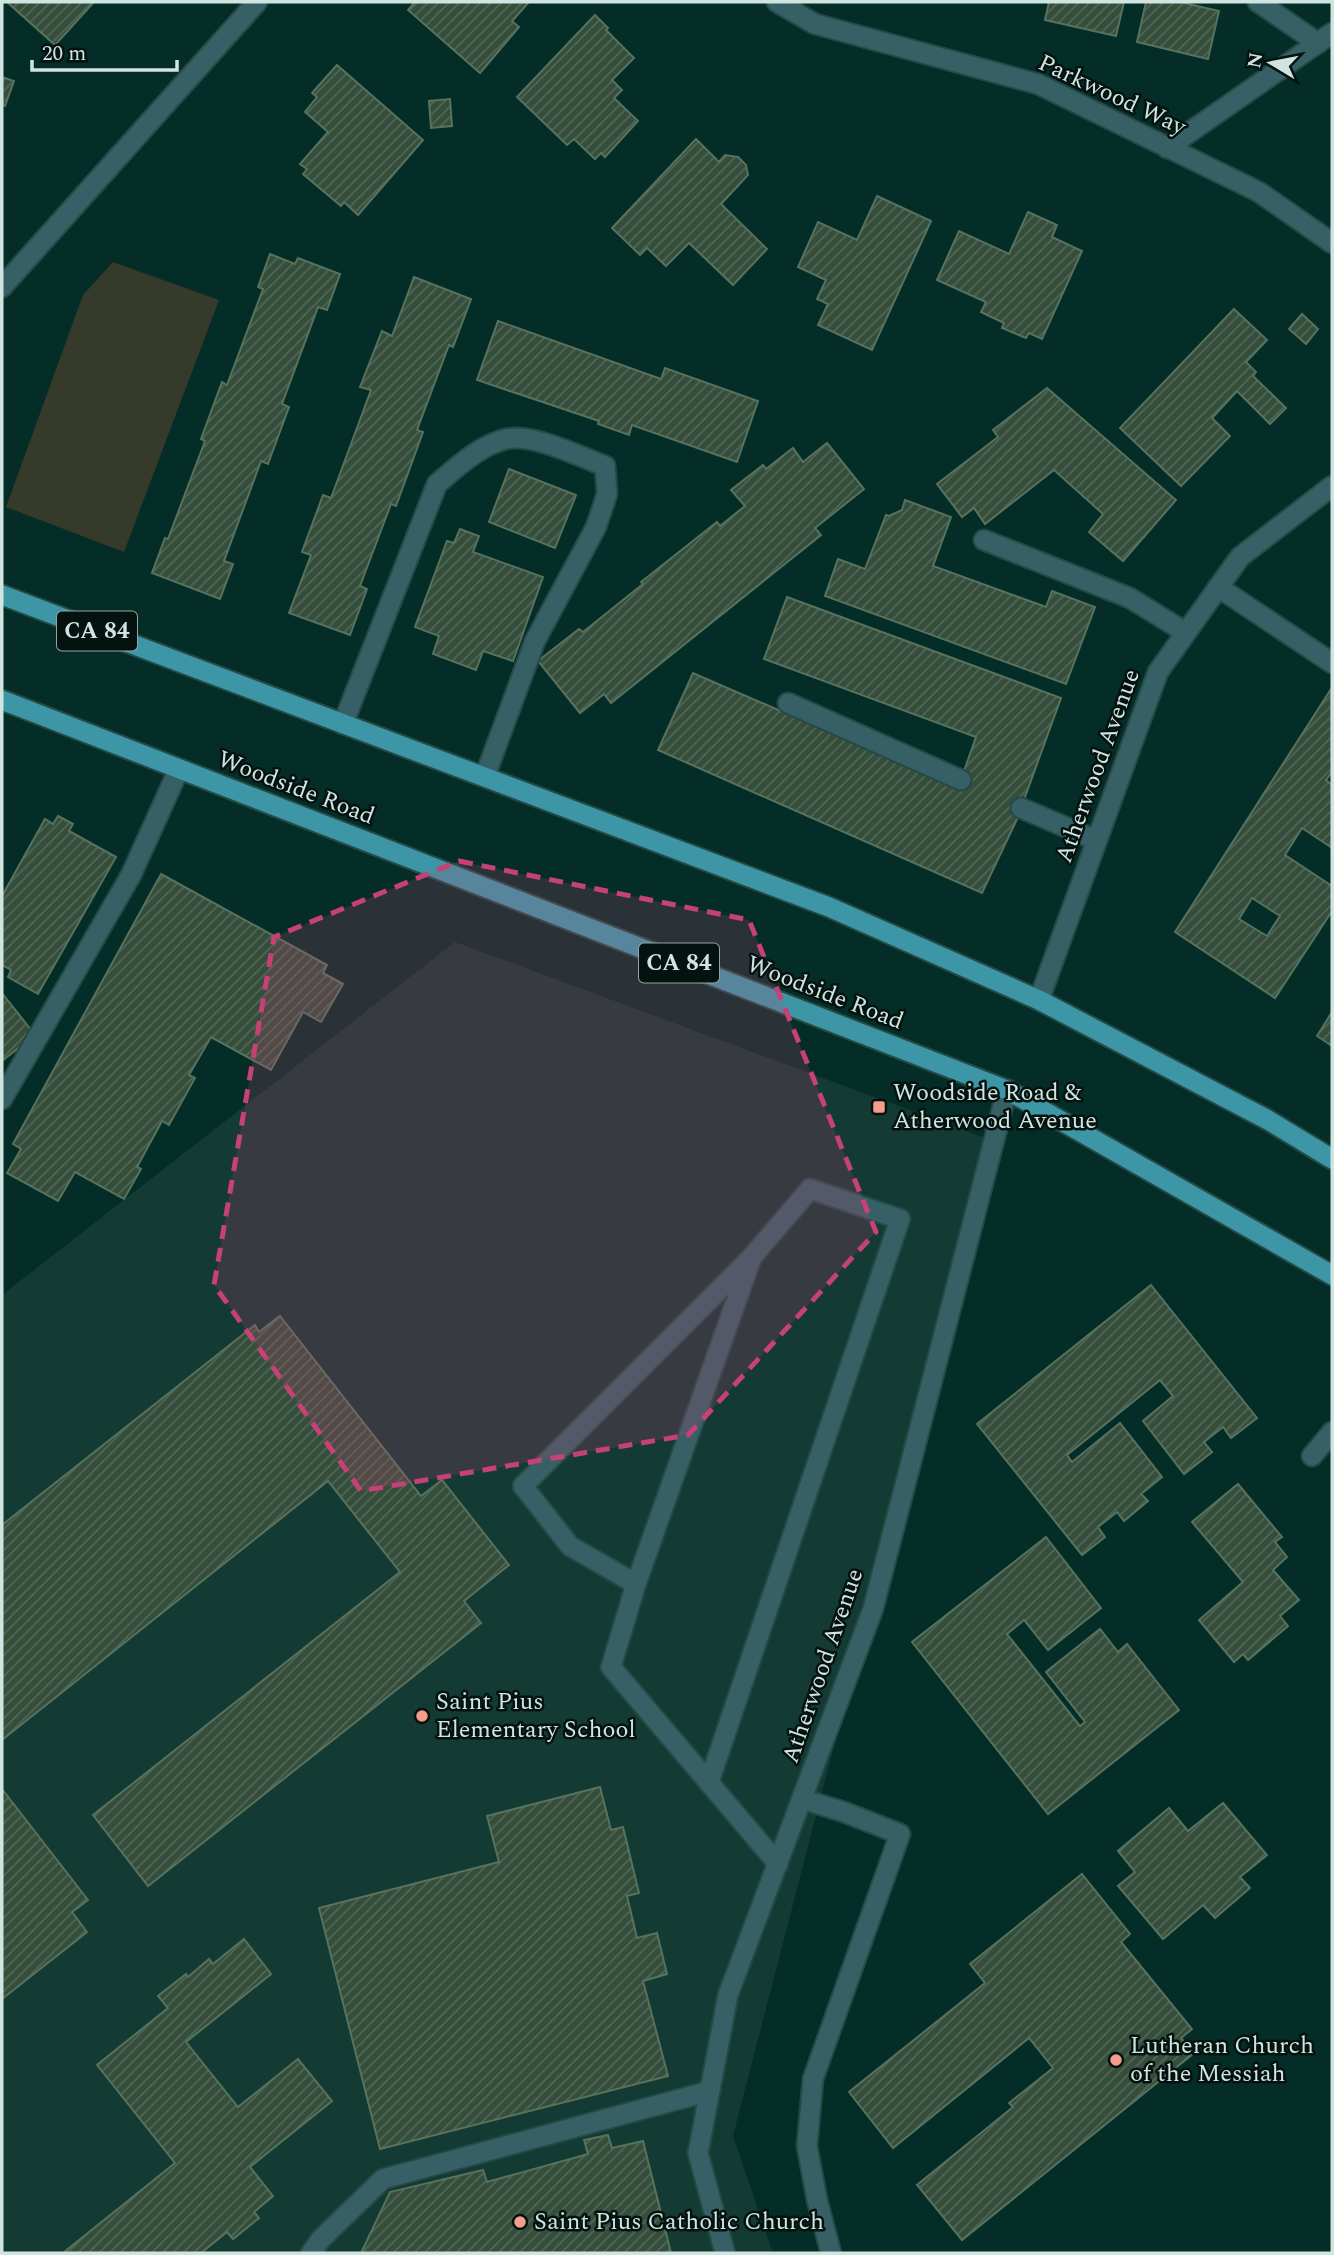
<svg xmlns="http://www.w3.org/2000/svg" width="1334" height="2255" font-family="Spectral,serif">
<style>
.built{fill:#143a34}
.park{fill:#353a2a}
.building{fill:url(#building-hatch);stroke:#57725d;stroke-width:2;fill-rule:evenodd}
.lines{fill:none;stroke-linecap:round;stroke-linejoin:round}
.service-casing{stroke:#254a45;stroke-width:23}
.minor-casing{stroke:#254a45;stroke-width:23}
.primary-casing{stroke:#254a45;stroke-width:23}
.service{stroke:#375f66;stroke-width:19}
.minor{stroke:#375f66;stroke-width:19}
.primary{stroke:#3c96a6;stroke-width:19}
.marked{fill:#c54176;fill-opacity:0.2;stroke:#c54176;stroke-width:5;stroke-dasharray:14 9;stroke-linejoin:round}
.poi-dot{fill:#f49d8c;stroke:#041210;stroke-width:2.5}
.labels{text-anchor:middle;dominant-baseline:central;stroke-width:5;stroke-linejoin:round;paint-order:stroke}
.shield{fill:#041210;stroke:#93a5a2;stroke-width:2}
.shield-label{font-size:23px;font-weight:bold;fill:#d0e4e0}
.street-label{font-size:24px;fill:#d0e4e0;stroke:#041210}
.poi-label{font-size:24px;fill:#d0e4e0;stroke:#041210;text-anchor:start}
</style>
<defs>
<pattern id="building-hatch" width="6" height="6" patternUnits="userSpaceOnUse" patternTransform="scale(1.75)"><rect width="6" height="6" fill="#354d3b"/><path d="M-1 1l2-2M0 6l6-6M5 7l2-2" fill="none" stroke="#516657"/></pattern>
</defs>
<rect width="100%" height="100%" fill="#042d27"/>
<polygon class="built" points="455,942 991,1140 733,2136 773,2253 2,2253 2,1295"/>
<polygon class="park" points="113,262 219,300 124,552 6,507 83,295"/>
<g class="building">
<polygon points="7,2 94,2 55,45"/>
<polygon points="415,2 529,2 512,21 519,27 480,73 408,10"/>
<polygon points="1049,2 1124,2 1116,36 1045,20"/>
<polygon points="1146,2 1180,2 1219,11 1208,59 1137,42"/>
<polygon points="595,15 608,28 606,30 634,58 612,80 622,90 614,98 638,121 605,157 601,153 595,159 574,139 567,145 517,97"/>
<polygon points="337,65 423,140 358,215 344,202 341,206 303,174 307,169 300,164 328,132 305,112 317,97 312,93"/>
<polygon points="2,77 14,81 5,106 2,104"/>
<polygon points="450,99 452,126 431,128 429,101"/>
<polygon points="696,139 719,162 725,155 738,157 746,165 748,175 721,204 767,249 733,285 689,243 666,266 647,248 640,255 612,228"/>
<polygon points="877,196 931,221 872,350 818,325 828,304 817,299 826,280 798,267 818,222 857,240"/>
<polygon points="1028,212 1057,225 1052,237 1082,251 1042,339 1029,333 1026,338 1002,328 1004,323 981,312 986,302 937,280 959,231 1009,254"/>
<polygon points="270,254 295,264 298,258 340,274 327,310 318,307 282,404 289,407 268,464 261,461 224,561 233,564 220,599 152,573 165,538 168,539 205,441 201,439 222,382 227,385 263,289 258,287"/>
<polygon points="414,277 471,299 453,347 449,345 417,430 423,432 396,506 391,504 360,586 367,589 350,635 289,613 311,555 302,552 323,495 331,498 371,390 360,387 382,331 392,336"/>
<polygon points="1234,309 1267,340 1246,362 1256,372 1253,376 1286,408 1270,424 1237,391 1212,418 1230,436 1181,486 1120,428"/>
<polygon points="1302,314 1318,329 1306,344 1289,329"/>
<polygon points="498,321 661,379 665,368 758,401 737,462 632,425 629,435 598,424 599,421 477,380"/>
<polygon points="1047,388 1176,500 1123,561 1089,532 1103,514 1054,470 985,524 974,508 962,517 937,484 998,437 993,430"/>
<polygon points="827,443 864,489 815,528 821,535 611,703 604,694 580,713 538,661 579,629 583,632 643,584 641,582 717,522 720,526 745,506 731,490 763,465 766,469 793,448 803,462"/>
<polygon points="509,469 576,495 555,548 489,522"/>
<polygon points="905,500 951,517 933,566 1046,607 1052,591 1095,607 1066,684 825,596 838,559 865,569 886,515 889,516 902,510"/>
<polygon points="460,529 479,536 473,552 543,577 513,661 483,651 476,670 433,654 439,636 415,627 447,541 454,543"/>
<polygon points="787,597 1061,698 1017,819 982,893 658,750 693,673 958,788 976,737 764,659"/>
<path d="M 1331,689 L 1332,772 L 1326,780 L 1332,785 L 1332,848 L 1302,828 L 1285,855 L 1332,886 L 1332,911 L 1275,998 L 1175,932 ZM 1252,898 L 1280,916 L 1267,936 L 1239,919 Z"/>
<polygon points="58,816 73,824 69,831 116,857 38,994 8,977 11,970 2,965 2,896 45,819 53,824"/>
<polygon points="161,874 327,965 323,973 343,984 321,1022 303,1012 271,1070 211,1037 189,1075 195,1078 169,1125 162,1121 137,1167 141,1169 124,1199 75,1172 58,1201 7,1173 21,1149 13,1144"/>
<polygon points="2,993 35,1035 2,1061"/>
<polygon points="1332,1012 1332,1046 1317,1036"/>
<polygon points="1151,1285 1257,1418 1231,1438 1223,1427 1204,1442 1212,1452 1184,1474 1143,1421 1173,1396 1160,1380 1067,1455 1072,1462 1120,1423 1162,1477 1141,1494 1148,1501 1124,1521 1117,1512 1098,1527 1105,1537 1082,1555 977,1424"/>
<polygon points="280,1316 421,1496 442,1480 509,1565 464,1601 481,1623 148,1886 93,1815 400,1572 328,1481 2,1740 2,1525 255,1325 259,1332"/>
<polygon points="1238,1484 1282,1537 1275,1542 1287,1557 1273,1570 1299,1600 1280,1616 1288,1626 1248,1660 1243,1654 1234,1662 1199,1620 1243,1582 1192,1522"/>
<polygon points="1046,1537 1101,1608 1048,1650 1024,1620 1007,1634 1080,1726 1085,1722 1046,1672 1100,1629 1118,1652 1127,1644 1179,1710 1048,1814 912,1642"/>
<polygon points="600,1787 611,1830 623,1827 639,1893 627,1896 637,1938 657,1933 667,1974 643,1981 668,2076 380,2149 319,1908 499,1862 487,1816"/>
<polygon points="2,1789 88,1900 72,1912 87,1932 2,1999"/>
<polygon points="1223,1803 1267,1855 1240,1877 1250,1888 1215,1918 1203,1905 1163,1939 1118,1886 1135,1872 1118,1851 1169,1808 1188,1831"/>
<polygon points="1082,1874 1130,1934 1121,1942 1192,2029 1181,2038 1194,2053 962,2240 917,2185 1013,2107 1009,2103 1053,2068 1029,2038 893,2148 849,2092 985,1983 970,1964"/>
<polygon points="244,1939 271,1974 186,2042 238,2107 298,2059 332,2101 250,2167 273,2196 254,2212 259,2218 233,2239 227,2232 201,2253 63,2253 175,2163 97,2065 168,2008 158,1996 186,1974 188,1977 209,1959 213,1964"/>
<polygon points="608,2135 612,2148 643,2141 671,2253 361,2253 390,2192 483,2170 487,2182 588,2154 584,2140"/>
</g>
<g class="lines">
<defs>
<g id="service">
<polyline points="1258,2 1318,43"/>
<polyline points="984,540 1130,598 1185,632"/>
<polyline points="1218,587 1332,663"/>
<polyline points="788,703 961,780"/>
<path d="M 343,724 L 437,484 C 457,467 480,445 506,439 C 532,433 579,456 605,466 L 607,494 L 596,527 L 535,641 L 485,776"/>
<polyline points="1021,808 1096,840"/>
<polyline points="2,1099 131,875 179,769"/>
<polyline points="1312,1456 1332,1432"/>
<polyline points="636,1584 750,1262"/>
<polyline points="709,1782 900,1219 810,1189 751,1258 523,1486 570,1546 636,1584 611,1667 778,1864"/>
<polyline points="802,1799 844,1812 900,1834 813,2079 807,2146 817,2200 831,2253"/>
<polyline points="311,2253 321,2239 383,2179 710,2091"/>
</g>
<g id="minor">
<polyline points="777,2 815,24 1038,84 1259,192 1332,243"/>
<polyline points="1167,148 1332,33"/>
<polyline points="2,287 257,2"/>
<polyline points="1039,1000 1158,672 1240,557 1332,486"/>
<polyline points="725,2253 698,2153 728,1995 873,1609 1007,1090"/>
</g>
<g id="primary">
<polyline points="2,595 829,907 1039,1000 1268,1120 1332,1159"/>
<polyline points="2,700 1007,1090 1332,1275"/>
</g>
</defs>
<use href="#service" class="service-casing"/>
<use href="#minor" class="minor-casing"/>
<use href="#primary" class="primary-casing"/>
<use href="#service" class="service"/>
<use href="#minor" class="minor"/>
<use href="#primary" class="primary"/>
</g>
<path class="marked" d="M 459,861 L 749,920 L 876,1232 L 688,1435 L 361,1491 L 214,1285 L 274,937 Z"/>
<g class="poi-dot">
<rect x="872" y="1100" width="14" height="14" rx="3.5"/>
<circle cx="422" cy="1716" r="7"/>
<circle cx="1116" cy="2060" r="7"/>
<circle cx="520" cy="2222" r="7"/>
</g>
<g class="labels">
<g class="shield">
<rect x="57" y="611.5" width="80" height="39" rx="5"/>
<rect x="639" y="943.5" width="80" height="39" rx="5"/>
</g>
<g class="shield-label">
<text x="97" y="631">CA 84</text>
<text x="679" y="963">CA 84</text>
</g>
<g class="street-label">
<text transform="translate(1112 95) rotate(25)">Parkwood Way</text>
<text transform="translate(1098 766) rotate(-70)">Atherwood Avenue</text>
<text transform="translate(296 788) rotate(21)">Woodside Road</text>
<text transform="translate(825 993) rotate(21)">Woodside Road</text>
<text transform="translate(823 1666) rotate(-71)">Atherwood Avenue</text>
</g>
<g class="poi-label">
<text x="893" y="1093">Woodside Road &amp;<tspan x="893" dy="28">Atherwood Avenue</tspan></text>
<text x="436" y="1702">Saint Pius<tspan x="436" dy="28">Elementary School</tspan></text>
<text x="1130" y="2046">Lutheran Church<tspan x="1130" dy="28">of the Messiah</tspan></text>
<text x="534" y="2222">Saint Pius Catholic Church</text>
</g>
</g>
<rect width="1334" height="2255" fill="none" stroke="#d0e4e0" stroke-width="7"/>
<g transform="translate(1271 63) rotate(280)" stroke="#041210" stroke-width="5" paint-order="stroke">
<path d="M0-5L12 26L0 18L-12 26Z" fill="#d0e4e0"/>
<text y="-10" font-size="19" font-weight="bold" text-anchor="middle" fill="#d0e4e0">N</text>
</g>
<path d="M32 60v10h145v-10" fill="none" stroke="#d0e4e0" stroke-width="3.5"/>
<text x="42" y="60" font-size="21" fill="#d0e4e0" stroke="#041210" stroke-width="5" paint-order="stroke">20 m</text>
</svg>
